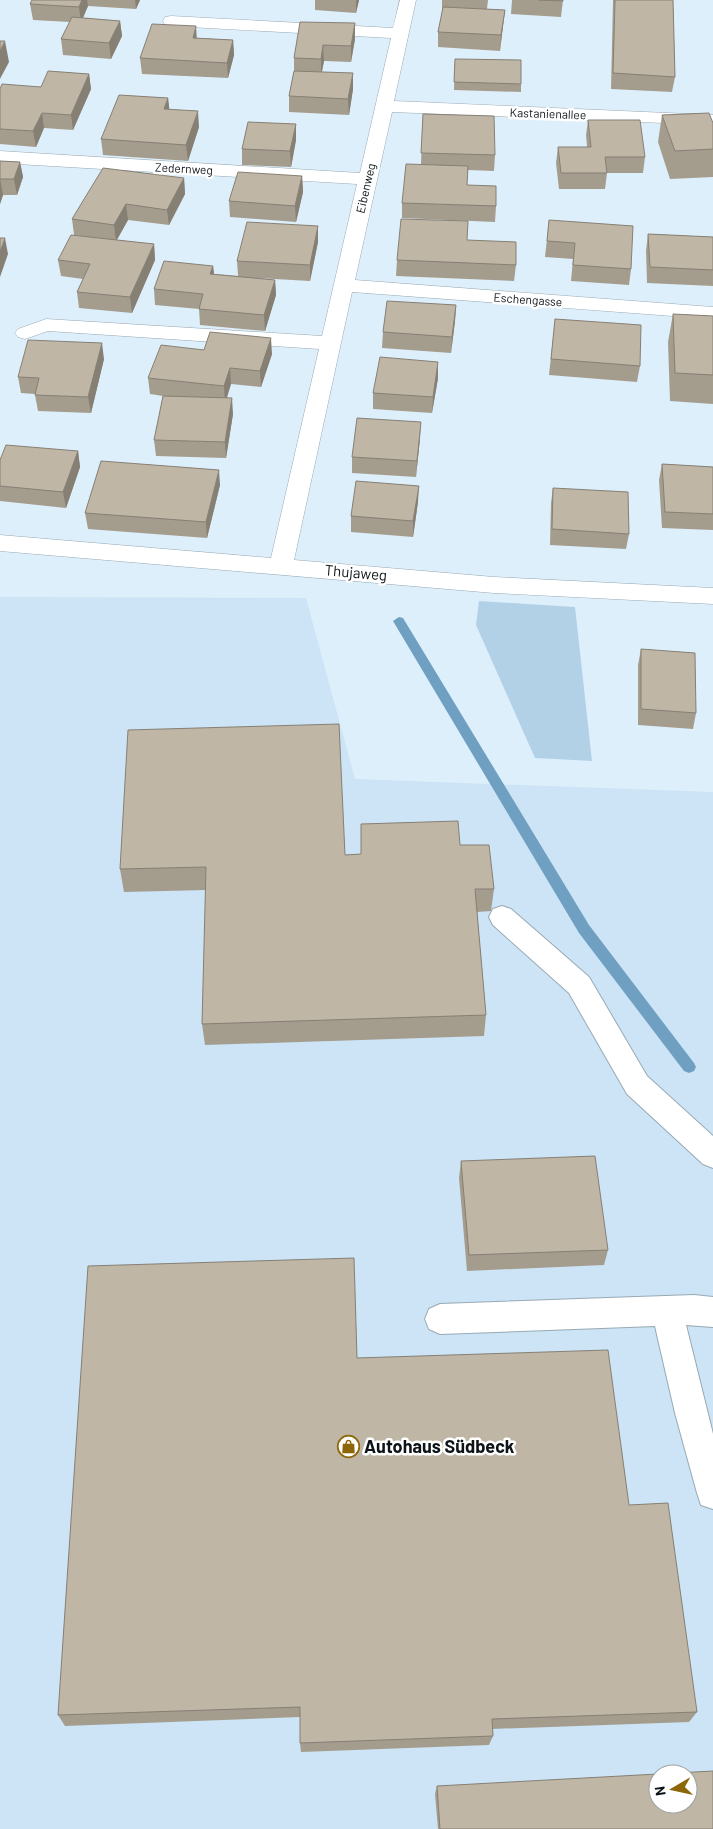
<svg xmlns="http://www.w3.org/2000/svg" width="713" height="1829" font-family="Barlow,sans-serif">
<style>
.built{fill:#cce4f5;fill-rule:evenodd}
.green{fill:#b2d1e7}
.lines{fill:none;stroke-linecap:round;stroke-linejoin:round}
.stream{fill:#6fa0c2;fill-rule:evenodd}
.lane-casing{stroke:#98a9b4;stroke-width:2}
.street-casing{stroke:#98a9b4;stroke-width:1}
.lane{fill:#fff;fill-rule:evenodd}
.street{fill:#fff;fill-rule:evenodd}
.wall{fill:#a49d8e}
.shaded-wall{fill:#867f74}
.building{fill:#bfb6a5;stroke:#867f74;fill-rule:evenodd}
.labels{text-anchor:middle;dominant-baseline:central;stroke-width:5;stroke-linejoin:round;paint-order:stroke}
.far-street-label{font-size:12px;fill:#0d1317;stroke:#fff}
.street-label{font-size:15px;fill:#0d1317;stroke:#fff}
.near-poi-label{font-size:18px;font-weight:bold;fill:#0d1317;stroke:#fff;text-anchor:start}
</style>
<rect width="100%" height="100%" fill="#deeffc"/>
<path class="built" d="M 0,597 L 306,598 L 355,779 L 713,792 L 713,1829 L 0,1829 ZM 658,1774 L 688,1774 L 688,1804 L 658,1804 Z"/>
<polygon class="green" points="479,601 575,607 592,761 535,758 476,625"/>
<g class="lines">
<polygon class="stream" points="399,617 403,618 589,925 694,1063 696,1067 694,1071 689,1073 684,1071 579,933 393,621"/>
<defs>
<g id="lane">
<polygon points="502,906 511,909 589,977 647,1076 713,1136 713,1168 703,1164 627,1094 569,993 493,925 489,917 493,909"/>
<polygon points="694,1295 713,1297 713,1327 686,1325 713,1434 713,1509 701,1505 697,1493 675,1413 655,1326 440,1334 429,1329 425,1319 429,1309 440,1304"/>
</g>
<polygon id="street" points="400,0 416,0 394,101 713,115 713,125 392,112 355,280 713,307 713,319 352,292 294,560 494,577 713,588 713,604 494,593 0,551 0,535 271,558 319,349 48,331 25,339 18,337 15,333 18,329 46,319 322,336 357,184 0,163 0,151 360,173 391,38 171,26 165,25 163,21 165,17 171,16 393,28"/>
</defs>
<use href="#lane" class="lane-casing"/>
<use href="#street" class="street-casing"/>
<use href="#lane" class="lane"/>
<use href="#street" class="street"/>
</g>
<g class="wall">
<polygon points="32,0 140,0 136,9 88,6 83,18 120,21 122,36 111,59 63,55 61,39 70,22 33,20 30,4"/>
<polygon points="315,0 359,0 356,13 315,10"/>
<polygon points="442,0 488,0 487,9 505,10 500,51 438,47 438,32 443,9 442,9"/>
<polygon points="512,0 563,0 561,17 511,14"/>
<polygon points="613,0 673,0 675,77 672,92 611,89"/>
<polygon points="355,23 355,39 351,62 324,61 322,72 353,89 349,115 289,112 289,96 294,71 294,58"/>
<polygon points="197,38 233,40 234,55 228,78 142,74 140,58"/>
<polygon points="455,59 521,84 521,92 454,90"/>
<polygon points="89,74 91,89 73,130 44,128 36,147 0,144 0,89 41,87"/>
<polygon points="168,98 169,110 199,127 188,161 103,155 101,139"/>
<polygon points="423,114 495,155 494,171 468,170 467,185 496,206 495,222 402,218 402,203 421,164"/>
<polygon points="662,115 713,123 713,177 670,179 658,142"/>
<polygon points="588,120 645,157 643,173 607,173 605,189 559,189 556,163 558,147 587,147 586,135"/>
<polygon points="296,124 296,140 291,167 242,165 242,149"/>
<polygon points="0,161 20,162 23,177 17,195 3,195 0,204"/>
<polygon points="302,176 303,192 296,222 230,217 229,201"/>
<polygon points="184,178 185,194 169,225 128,220 117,240 154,244 155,260 132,313 79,308 77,292 83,279 61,276 58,260 87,237 74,235 72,219"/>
<polygon points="549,220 631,269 629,285 571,281 573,259 545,257"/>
<polygon points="318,226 318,242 310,281 257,278 275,280 276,295 265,331 200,325 199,309 155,305 154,289 213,266 214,274 238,276 237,261"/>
<polygon points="648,234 713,237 713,286 647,283 646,250"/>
<polygon points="467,240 516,265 514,281 396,276 397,260"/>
<polygon points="456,305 455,321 451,353 382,348 383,332"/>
<polygon points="673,314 713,316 713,404 670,401 668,342"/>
<polygon points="555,319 640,366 637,382 549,375"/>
<polygon points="204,350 272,354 261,387 231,384 227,398 233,414 226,458 156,456 154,440 163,396 150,394 148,378"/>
<polygon points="104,359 91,413 38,411 35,395 35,394 21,393 18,377"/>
<polygon points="438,378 432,413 373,409 373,393"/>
<polygon points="420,438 416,477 352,473 352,457"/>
<polygon points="78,451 80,467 66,508 0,501 0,460"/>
<polygon points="662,464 713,467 713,530 662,528 659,480"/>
<polygon points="220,485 207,538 88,529 85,513"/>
<polygon points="553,488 629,534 626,549 550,545 551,503"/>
<polygon points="418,502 413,537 351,532 351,516"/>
<polygon points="641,649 696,713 693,729 638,725 638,665"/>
<polygon points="361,824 460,845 494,889 491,911 477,912 486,1015 484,1036 205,1045 202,1024 206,890 124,892 120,869 361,854"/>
<polygon points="461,1161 608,1250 604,1265 467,1271 459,1178"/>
<polygon points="357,1358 629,1505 697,1712 689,1722 492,1729 493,1736 489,1745 301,1752 300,1743 300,1717 65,1726 58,1715"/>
<polygon points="437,1786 713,1829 438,1829 435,1794"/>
</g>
<g class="shaded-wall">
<polygon points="82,0 87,0 88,6 81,22 79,7"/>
<polygon points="135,0 140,0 136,9"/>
<polygon points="356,0 359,0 356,13"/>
<polygon points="505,10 503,25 500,51 501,35"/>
<polygon points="120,21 122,36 111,59 109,43"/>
<polygon points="355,23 355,39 351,62 351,46"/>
<polygon points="196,26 197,42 193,38"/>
<polygon points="233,40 234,55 228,78 227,63"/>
<polygon points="5,41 9,62 0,79 0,51"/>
<polygon points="323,45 324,61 321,75 321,59"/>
<polygon points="353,73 353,89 349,115 348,99"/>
<polygon points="89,74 91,89 73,130 71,115"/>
<polygon points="168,98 170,114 164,109"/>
<polygon points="198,111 199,127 188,161 186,145"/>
<polygon points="42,113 44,128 36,147 33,131"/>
<polygon points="296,124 296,140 291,167 290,151"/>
<polygon points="20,162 23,177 17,195 14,179"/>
<polygon points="302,176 303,192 296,222 295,206"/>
<polygon points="184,178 185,194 169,225 167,210"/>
<polygon points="0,179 3,195 0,204"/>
<polygon points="126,204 128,220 116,241 114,225"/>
<polygon points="318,226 318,242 310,281 310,265"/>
<polygon points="5,238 8,254 0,277 0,252"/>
<polygon points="154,244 155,260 132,313 130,297"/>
<polygon points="213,266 215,282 210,274"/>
<polygon points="275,280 276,295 265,331 264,315"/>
<polygon points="456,305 455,321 451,353 452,337"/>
<polygon points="271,338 272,354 261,387 260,371"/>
<polygon points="102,343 104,359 91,413 88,397"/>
<polygon points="438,362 438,378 432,413 433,397"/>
<polygon points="230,368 231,384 225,402 224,386"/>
<polygon points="232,398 233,414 226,458 225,442"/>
<polygon points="421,422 420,438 416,477 417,461"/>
<polygon points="78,451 80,467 66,508 63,492"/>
<polygon points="219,470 220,485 207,538 206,522"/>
<polygon points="419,486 418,502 413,537 413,521"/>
</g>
<g class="building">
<polygon points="32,0 82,0 79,7 30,4"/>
<polygon points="539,0 563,0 563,1"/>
<polygon points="615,0 673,0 675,77 613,73"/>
<polygon points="443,7 505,10 501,35 438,32"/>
<polygon points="72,17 120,21 109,43 61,39"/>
<polygon points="300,22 355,23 351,46 323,45 321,59 294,58"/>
<polygon points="152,24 196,26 193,38 233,40 227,63 140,58"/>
<polygon points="0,41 5,41 0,51"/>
<polygon points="455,59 521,60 521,84 454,82"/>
<polygon points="48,71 89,74 71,115 42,113 33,131 0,129 0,89 2,84 41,87"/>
<polygon points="294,71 353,73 348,99 289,96"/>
<polygon points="119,95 168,98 164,109 198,111 186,145 101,139"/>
<polygon points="709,113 713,123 713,149 675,151 662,115"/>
<polygon points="423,114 494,116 495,155 421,153"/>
<polygon points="588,120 640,120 645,157 605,157 607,173 561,173 558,147 591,147"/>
<polygon points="248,122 296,124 290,151 242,149"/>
<polygon points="0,161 20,162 14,179 0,179"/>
<polygon points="406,164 468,166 467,185 496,186 496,206 402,203"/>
<polygon points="103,168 184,178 167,210 126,204 114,225 72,219"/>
<polygon points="238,172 302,176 295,206 229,201"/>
<polygon points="401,219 468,221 467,240 516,242 516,265 397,260"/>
<polygon points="549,220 633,226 631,269 573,265 575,243 547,241"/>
<polygon points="247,222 318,226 310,265 237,261"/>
<polygon points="648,234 713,237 713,270 650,267"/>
<polygon points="71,235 154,244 130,297 77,292 90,264 58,260"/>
<polygon points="0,238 5,238 0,252"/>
<polygon points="164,261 213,266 210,274 275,280 264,315 199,309 203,294 154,289"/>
<polygon points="387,301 456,305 452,337 383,332"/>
<polygon points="673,314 713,316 713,375 675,373"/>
<polygon points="555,319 641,325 640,366 551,359"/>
<polygon points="210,332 271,338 260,371 230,368 224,386 148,378 161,345 204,350"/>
<polygon points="28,340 102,343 88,397 35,395 39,378 18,377"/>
<polygon points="380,357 438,362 433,397 373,393"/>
<polygon points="163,396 232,398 225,442 154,440"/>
<polygon points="357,418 421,422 417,461 352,457"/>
<polygon points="6,445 78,451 63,492 0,486 0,460"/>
<polygon points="101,461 219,470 206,522 85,513"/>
<polygon points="662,464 713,467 713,514 665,512"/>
<polygon points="356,481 419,486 413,521 351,516"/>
<polygon points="553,488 628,492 629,534 552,529"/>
<polygon points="641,649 695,653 696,713 641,709"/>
<polygon points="339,724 345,855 361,854 361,824 458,821 460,845 489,845 494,889 475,889 486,1015 202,1024 206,867 120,869 128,730"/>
<polygon points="595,1156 608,1250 469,1255 461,1161"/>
<polygon points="354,1258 357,1358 608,1350 629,1505 668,1503 697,1712 492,1719 493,1736 300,1743 300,1707 58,1715 88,1266"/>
<path d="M 713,1771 L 713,1829 L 440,1829 L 437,1786 ZM 658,1774 L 688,1774 L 688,1804 L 658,1804 Z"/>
</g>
<defs>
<symbol id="shop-ring" viewBox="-11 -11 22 22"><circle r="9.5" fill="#fff" stroke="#8c6607" stroke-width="1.5"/><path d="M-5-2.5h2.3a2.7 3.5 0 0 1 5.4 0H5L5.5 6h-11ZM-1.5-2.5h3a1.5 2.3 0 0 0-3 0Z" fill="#8c6607"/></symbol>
</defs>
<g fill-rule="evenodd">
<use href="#shop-ring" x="336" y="1434" width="25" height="25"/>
</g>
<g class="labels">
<g class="far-street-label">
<text transform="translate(548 113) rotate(2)">Kastanienallee</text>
<text transform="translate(184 168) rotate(3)">Zedernweg</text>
<text transform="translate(365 188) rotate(-77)">Eibenweg</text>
<text transform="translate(528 299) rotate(4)">Eschengasse</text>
</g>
<g class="street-label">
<text transform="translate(356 572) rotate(5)">Thujaweg</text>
</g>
<g class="near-poi-label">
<text x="364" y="1446">Autohaus Südbeck</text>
</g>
</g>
<g transform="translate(673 1789) rotate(261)"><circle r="24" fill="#ffffff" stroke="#9ea1a2"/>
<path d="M0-4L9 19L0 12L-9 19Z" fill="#8c6607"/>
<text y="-8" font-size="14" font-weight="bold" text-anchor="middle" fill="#0d1317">N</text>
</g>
</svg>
